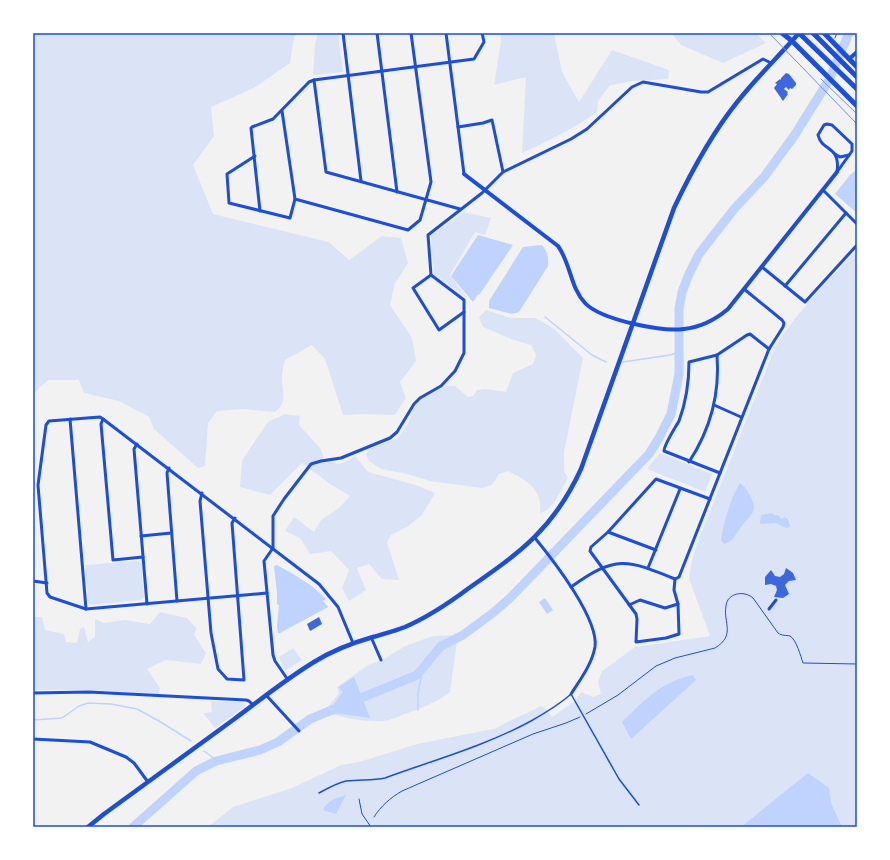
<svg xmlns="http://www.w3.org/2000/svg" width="890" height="860" font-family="'Source Serif 4',serif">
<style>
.green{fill:#dbe4f7}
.water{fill:#bfd3fe}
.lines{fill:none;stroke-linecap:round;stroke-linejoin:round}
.stream{stroke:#bfd3fe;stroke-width:1.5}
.river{stroke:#bfd3fe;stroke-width:9}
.building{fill:#3d67dc}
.path{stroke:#1d4ed8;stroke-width:1}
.service{stroke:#1d4ed8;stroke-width:1.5}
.minor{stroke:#1d4ed8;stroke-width:3}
.tertiary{stroke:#1d4ed8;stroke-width:4}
.secondary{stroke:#1d4ed8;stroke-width:4.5}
.primary{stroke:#1d4ed8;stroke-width:5}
.tram{stroke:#7290e2;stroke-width:1}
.neatline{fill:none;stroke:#1d4ed8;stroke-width:1.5}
</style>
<rect width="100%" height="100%" fill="#f2f2f2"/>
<g class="green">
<path d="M 33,33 L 298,33 L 294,37 L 290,63 L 254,88 L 211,107 L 214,136 L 193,165 L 213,214 L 329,242 L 349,260 L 382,236 L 401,238 L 408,263 L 395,283 L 390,305 L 412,338 L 416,361 L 400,382 L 406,398 L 395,415 L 365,414 L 343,415 L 325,359 L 312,345 L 285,360 C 284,366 281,373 282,379 C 282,393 288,402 275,412 L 243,409 L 217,411 L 208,423 L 205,466 L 198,468 L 154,429 L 149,417 L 119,401 L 84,393 L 79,380 L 48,380 L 33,394 Z"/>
<polygon points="318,33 338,33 343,72 313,75 315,44"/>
<path d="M 500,33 L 554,33 L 562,72 L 579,102 L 612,50 L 669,70 L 668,79 L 635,81 L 610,85 L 598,101 L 597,112 C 573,129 548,141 522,153 L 526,77 L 494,85 L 501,41 Z"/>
<polygon points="671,33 755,33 766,43 723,63 681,45"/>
<polygon points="464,212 491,218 485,235 475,232 450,275 467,298 434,274 431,236"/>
<path d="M 857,250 L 857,827 L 208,827 L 233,807 L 292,788 L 341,765 L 359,762 L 417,744 L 493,729 C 500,727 504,723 511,720 C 521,716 531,711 541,706 L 546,709 L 552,717 L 575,701 L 581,692 L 593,697 L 601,694 L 598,682 L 602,671 L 635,647 L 710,636 L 689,579 L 692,560 L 697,544 L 775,347 C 797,311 829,281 857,250 Z"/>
<path d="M 486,310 L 511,318 L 535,318 L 553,328 L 583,358 L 564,452 L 564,471 L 568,478 C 561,489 554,510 540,513 C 543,489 527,481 508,471 L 499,474 L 492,485 L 482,488 L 430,481 L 407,474 L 381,469 L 369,461 L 366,454 L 369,449 L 398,438 L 409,422 L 413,410 L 418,402 L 446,386 L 455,386 L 468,397 L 473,396 L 477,390 L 485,389 L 506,392 L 513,373 L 533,364 L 536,355 L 531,345 L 511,339 L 483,327 L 479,317 Z"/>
<polygon points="285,414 300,416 299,425 321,449 324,460 340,464 355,456 368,472 416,485 435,493 422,515 407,527 391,535 387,542 399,580 382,579 369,564 357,568 366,590 349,601 342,588 349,570 331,551 310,554 300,538 285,531 294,517 314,532 321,520 339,508 350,496 330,484 302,463 270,495 240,487 242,460 268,422"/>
<polygon points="660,453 712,474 705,492 647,469"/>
<polygon points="137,561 141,563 144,597 141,600 91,605 88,602 85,565"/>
<polygon points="160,612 187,618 196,628 194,635 206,653 201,664 166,660 147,669 160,688 158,694 88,690 33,690 33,617 42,617 45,630 64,634 66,642 77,643 80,629 84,627 88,642 95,637 95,619 104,623 125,620 150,624"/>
<path d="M 453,635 L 457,641 L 450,692 C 436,703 419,709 402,715 C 397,717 390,720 384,721 C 367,722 348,719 332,714 L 329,706 L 339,693 L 337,687 L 368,665 L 386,658 L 405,646 L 433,636 Z"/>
<polygon points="293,648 302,660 286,670 283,667 279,657"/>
<polygon points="211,701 242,702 246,706 215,728 203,713 212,712"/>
</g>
<g class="water">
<polygon points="857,169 857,213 835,194 850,175"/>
<polygon points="478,235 513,245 479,295 478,294 473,302 451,276"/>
<path d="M 542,245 C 547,251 549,257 548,266 L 519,312 L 512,314 L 489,308 L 489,301 L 523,247 Z"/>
<path d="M 740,483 C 746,488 748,491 751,498 C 759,513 748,516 741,527 C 735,535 734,541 724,544 L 721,540 C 723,524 731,497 740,483 Z"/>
<polygon points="772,513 774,515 778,515 782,519 784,517 788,519 790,527 786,528 776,523 760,524 761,515"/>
<path d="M 277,565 C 295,575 312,584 326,599 L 323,601 L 328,607 L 280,633 L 278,633 L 277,626 L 279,605 L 277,604 L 277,593 L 274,566 Z"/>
<polygon points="545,598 553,610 547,614 539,602"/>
<path d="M 693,675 L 696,680 L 631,739 L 622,722 C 646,699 659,683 693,675 Z"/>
<polygon points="354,677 370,718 333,713 332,707 343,691 341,691 339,687"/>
<polygon points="808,773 829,788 831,803 842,827 741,827"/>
<path d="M 346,795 L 336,814 L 323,810 C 328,800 336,798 346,795 Z"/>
</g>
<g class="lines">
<g class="stream">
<polyline points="545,317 592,355 606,362"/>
<polyline points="623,362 670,355 680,352"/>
<polyline points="418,710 418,693 423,668"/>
<polyline points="33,720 62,718 79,706 88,703 111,704 137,709 159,721 191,741"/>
<polyline points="204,751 211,756 216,761"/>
<polyline points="700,826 704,827"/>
</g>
<polyline class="river" points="133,827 196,771 216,761 260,750 278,742 310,719 417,675 441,646 463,635 494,612 511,597 649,454 659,438 671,414 679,374 679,309 682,292 689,274 699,254 709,241 735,208 764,177 794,136 829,80 849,33"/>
</g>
<g class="building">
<polygon points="786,73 789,74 796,83 796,85 792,89 790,88 789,90 786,87 784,89 788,92 787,93 788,94 783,101 774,88 777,84 775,83 780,79 781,80 781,78"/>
<polygon points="786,568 793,573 796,580 789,581 785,585 789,594 783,598 774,597 777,590 776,586 771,584 765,585 765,577 771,570 775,576 780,577 784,574"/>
<polygon points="319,617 322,624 310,631 307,624"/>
</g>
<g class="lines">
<g class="path">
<polyline points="835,38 837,33"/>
<path d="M 586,714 L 618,695 L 656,666 L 675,658 L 715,648 C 736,635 723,623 726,606 C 727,593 744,590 753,598 L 778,633 C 782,636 786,635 790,636 C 796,639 801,657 803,663 L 857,664"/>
<polyline points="359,799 362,814 371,827"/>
<path d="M 374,817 C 381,806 390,798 402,791 L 533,734 L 566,723 L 580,717"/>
</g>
<path class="service" d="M 319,793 C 328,788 337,783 346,781 C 359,779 372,781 385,778 C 434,760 485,746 531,721 C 545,713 559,705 571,694 L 619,779 L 639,805"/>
<g class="minor">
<polyline points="343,33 361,181"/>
<polyline points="377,33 397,192"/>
<polyline points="446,33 464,174"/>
<polyline points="314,80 326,172 460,209"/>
<polyline points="282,111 295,199 408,230 420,220 431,182 411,33"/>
<path d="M 827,124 L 832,125 L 852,144 L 852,151 L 837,172 C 841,145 822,152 818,135 L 824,125 Z"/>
<polyline points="458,127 483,123 492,120 503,172"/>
<polyline points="835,154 840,157 849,155"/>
<polyline points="255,156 227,174 229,203 290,218 295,199"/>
<polyline points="823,190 857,224"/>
<polyline points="260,211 251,128 252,127 273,119 309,82 314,80 474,59 484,42 482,33"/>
<polyline points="762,267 805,302 857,245"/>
<polyline points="431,275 413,288 439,330 464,312"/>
<polyline points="785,286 846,213"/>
<polyline points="714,405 741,417"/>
<polyline points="70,419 86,609"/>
<polyline points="103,419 101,424 113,560 143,557"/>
<polyline points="137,444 134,449 147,604"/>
<path d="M 689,462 C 710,430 720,393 717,355"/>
<polyline points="169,468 167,473 177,601"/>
<path d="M 720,473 L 664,451 C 664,445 675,428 679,421 C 686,402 689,382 689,362 L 717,355 L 747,335 L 750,334 L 769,349"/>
<polyline points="202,493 200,501 211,633 218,669 227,679 244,680 232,523 235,518"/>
<polyline points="608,532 656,550"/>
<polyline points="141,536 171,533"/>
<path d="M 535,538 C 553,560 599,619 595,647 C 592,664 580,680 571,694"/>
<polyline points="648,568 680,489"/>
<polyline points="675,579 674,590 678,604 679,634 666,638 636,642 637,619 636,614 590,551 591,547 608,532 656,479 710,499"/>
<polyline points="33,581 47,583"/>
<path d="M 571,587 C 616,555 626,559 675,579 L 679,577 L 769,349 L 783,327 L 784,323 L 782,320 L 744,289"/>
<polyline points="267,593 86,609 50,597 47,593 38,485 46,425 49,421 100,417 103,419 319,584 338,607 353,643"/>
<polyline points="629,605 640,600 665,608 678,604"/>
<polyline points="769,609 776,600"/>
<polyline points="371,637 381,660"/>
<polyline points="288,680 275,661 273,655 264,561 273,548 273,516 284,499 311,464 321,461 341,458 390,438 397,432 414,404 420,398 441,386 455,371 464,353 464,300 431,275 428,235 482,193 503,172 571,139 587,129 632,87 643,82 701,92 708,92 763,59 771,63"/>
<polyline points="33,693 89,692 246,700 249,701 253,705"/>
<polyline points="266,695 299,731"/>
<polyline points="33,739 90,742 126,757 134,763 148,782"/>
</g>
<g class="tertiary">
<polyline points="849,59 857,52"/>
<path d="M 464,174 L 558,246 C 571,264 570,287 585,303 C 601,320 662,332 684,329 C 702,327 715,320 728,309 L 837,172"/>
</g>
<path class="secondary" d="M 88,827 L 104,814 C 147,783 190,751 233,720 C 260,700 286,679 314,662 C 333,650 352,643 373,637 C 383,634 395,631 405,627 C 428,617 449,603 469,588 C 521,552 554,528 581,469 L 674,208 C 692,170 712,133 738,101 C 757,77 779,56 799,33"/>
<g class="primary">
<polyline points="782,33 792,41 857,106"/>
<polyline points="799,33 857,89"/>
<polyline points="813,33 857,77"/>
<polyline points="824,33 857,67"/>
</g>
<g class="tram">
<polyline points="769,33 857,124"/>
<polyline points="821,79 857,114"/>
</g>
</g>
<rect width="890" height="860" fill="none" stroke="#ffffff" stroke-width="68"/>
<rect x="34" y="34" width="822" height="792" class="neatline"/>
</svg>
